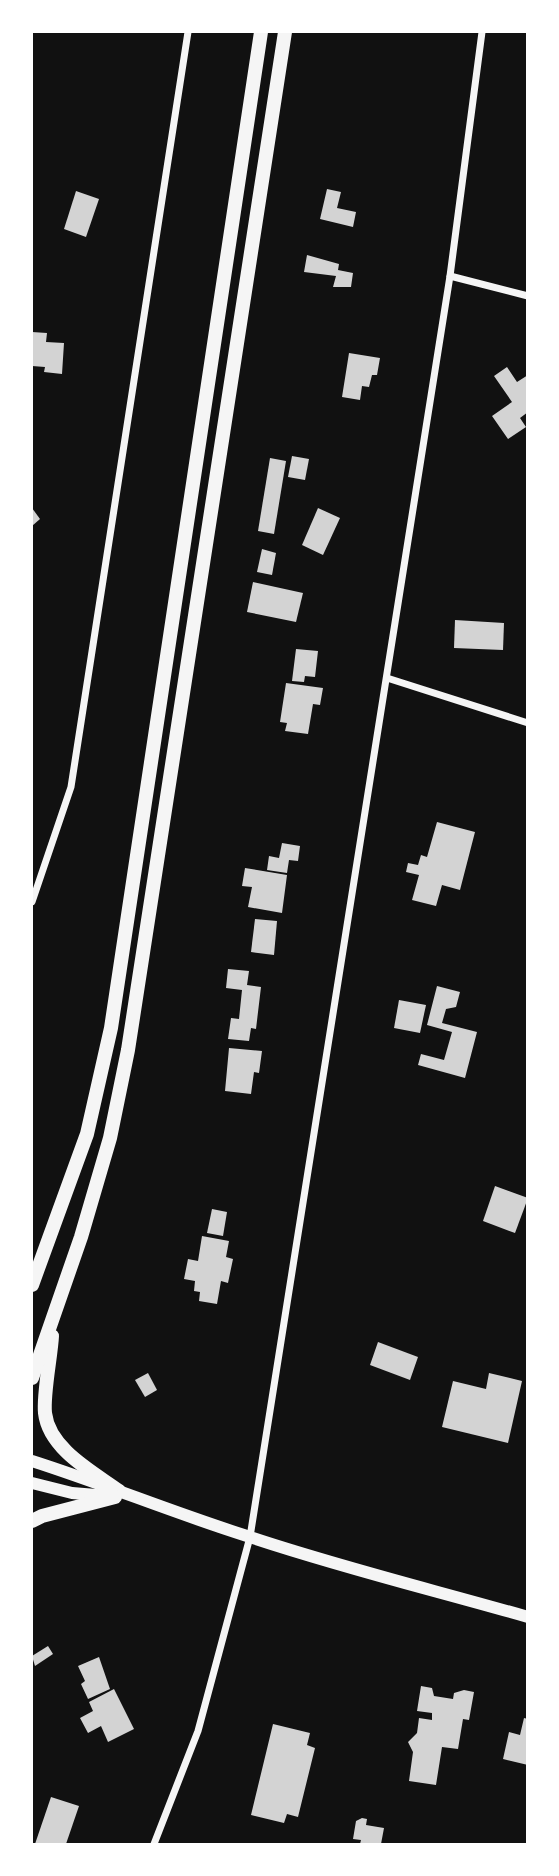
<svg xmlns="http://www.w3.org/2000/svg" width="559" height="1876" font-family="'Roboto Condensed',sans-serif">
<style>
.building{fill:#d3d3d3}
.lines{fill:none;stroke-linecap:round;stroke-linejoin:round}
.minor{stroke:#f5f5f5;stroke-width:7}
.primary{stroke:#f5f5f5;stroke-width:12}
.trunk{stroke:#f5f5f5;stroke-width:14}
</style>
<rect width="100%" height="100%" fill="#111"/>
<g class="building">
<polygon points="327,189 341,192 337,208 356,212 353,227 320,219"/>
<polygon points="76,191 99,199 86,237 64,229"/>
<polygon points="307,255 339,264 338,270 353,273 351,287 333,287 336,276 304,272"/>
<polygon points="32,332 47,333 46,342 64,343 62,374 44,372 45,367 32,366"/>
<polygon points="349,353 380,358 377,375 372,375 369,387 362,386 360,400 342,397"/>
<polygon points="507,367 517,382 528,375 528,412 520,418 526,427 508,439 492,416 512,402 494,376"/>
<polygon points="292,456 309,459 305,480 288,477"/>
<polygon points="270,458 286,461 274,534 258,531"/>
<polygon points="32,508 40,519 32,526"/>
<polygon points="318,508 340,518 323,555 302,545"/>
<polygon points="262,549 276,553 272,575 257,572"/>
<polygon points="253,582 303,593 296,622 247,612"/>
<polygon points="455,620 504,623 503,650 454,648"/>
<polygon points="296,649 318,651 315,677 305,676 304,682 292,681"/>
<polygon points="286,683 323,688 320,705 313,704 308,734 285,731 287,723 280,722"/>
<polygon points="437,822 475,832 460,890 442,885 436,906 412,900 419,875 406,872 408,863 418,865 421,855 427,857"/>
<polygon points="282,843 300,846 298,861 289,860 287,873 267,870 269,856 279,858"/>
<polygon points="245,868 287,875 282,913 248,907 252,887 242,886"/>
<polygon points="255,919 277,921 274,955 251,952"/>
<polygon points="228,969 249,971 247,985 261,987 256,1029 251,1028 249,1041 228,1039 231,1018 239,1019 242,990 226,988"/>
<polygon points="437,986 460,992 456,1007 446,1009 442,1023 477,1032 465,1078 418,1065 421,1054 444,1060 452,1032 427,1025"/>
<polygon points="399,1000 426,1005 420,1033 394,1028"/>
<polygon points="229,1048 262,1051 259,1073 254,1072 251,1094 225,1091"/>
<polygon points="495,1186 528,1198 515,1233 483,1221"/>
<polygon points="212,1209 227,1212 223,1236 207,1233"/>
<polygon points="202,1236 229,1241 226,1257 233,1259 228,1283 221,1281 217,1304 199,1301 200,1292 194,1291 195,1281 184,1279 188,1259 198,1261"/>
<polygon points="378,1342 418,1357 410,1380 370,1365"/>
<polygon points="148,1373 157,1390 145,1397 135,1380"/>
<polygon points="489,1373 522,1381 508,1443 442,1427 453,1381 486,1389"/>
<polygon points="48,1646 53,1654 35,1666 32,1656"/>
<polygon points="99,1657 110,1689 88,1699 81,1684 85,1681 78,1666"/>
<polygon points="421,1686 432,1688 434,1696 453,1699 454,1693 464,1690 474,1692 469,1720 463,1719 458,1749 442,1747 436,1785 409,1781 413,1752 408,1742 417,1733 419,1718 432,1720 432,1713 417,1711"/>
<polygon points="114,1689 134,1729 108,1742 101,1726 88,1733 80,1718 93,1711 89,1702"/>
<polygon points="524,1718 528,1719 528,1765 503,1759 509,1732 520,1735"/>
<polygon points="273,1724 310,1733 307,1745 315,1748 298,1817 287,1814 284,1823 251,1815"/>
<polygon points="51,1797 79,1806 66,1844 35,1844"/>
<polygon points="362,1818 367,1819 366,1825 384,1828 381,1844 360,1844 361,1840 353,1839 356,1821"/>
</g>
<g class="lines">
<g class="minor">
<polyline points="450,276 528,296"/>
<polyline points="387,678 528,723"/>
<polyline points="32,902 71,787 188,32"/>
<polyline points="154,1844 198,1731 250,1537 450,276 482,32"/>
</g>
<g class="primary">
<path d="M 32,1461 C 104,1484 174,1513 247,1536 C 339,1567 434,1590 528,1617"/>
<polyline points="32,1483 72,1493 108,1496"/>
</g>
<g class="trunk">
<polyline points="32,1285 87,1134 111,1028 261,32"/>
<path d="M 52,1336 C 51,1356 43,1394 45,1413 C 49,1449 93,1472 119,1491"/>
<polyline points="32,1378 81,1237 110,1138 128,1050 285,32"/>
<polyline points="32,1521 42,1516 115,1497"/>
</g>
</g>
<rect width="559" height="1876" fill="none" stroke="#ffffff" stroke-width="66"/>
</svg>
